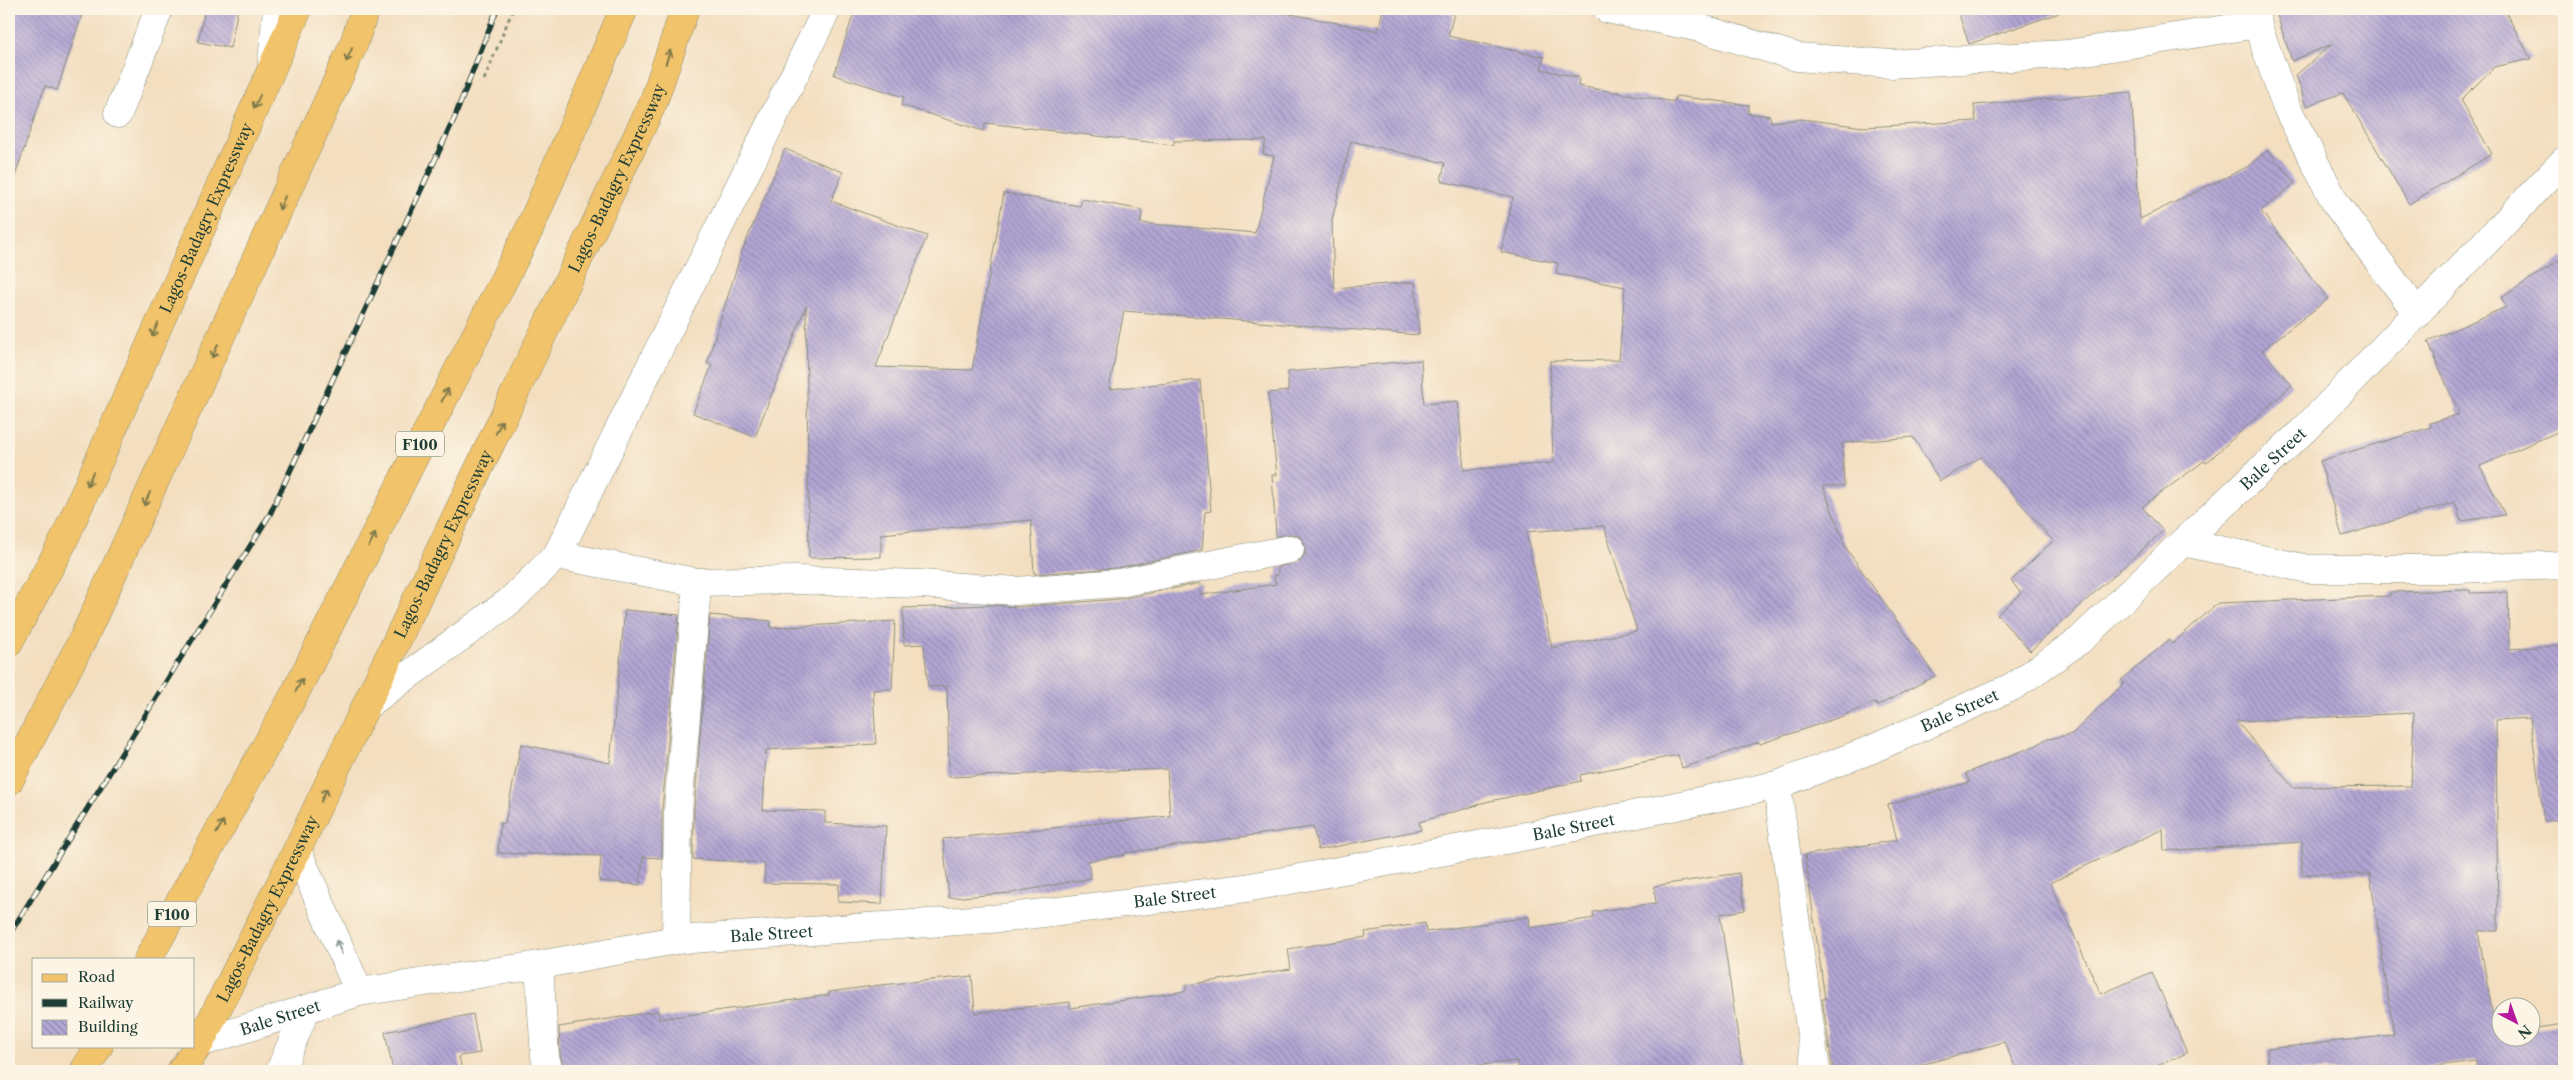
<svg xmlns="http://www.w3.org/2000/svg" width="2573" height="1080" font-family="'Libre Caslon Text',serif">
<style>
.building{fill:url(#building-back-hatch);fill-rule:evenodd}
.lines{fill:none;stroke-linecap:round;stroke-linejoin:round}
.minor-casing{stroke:#898e7a;stroke-width:29}
.major-casing{stroke:#898e7a;stroke-width:29}
.highway-casing{stroke:#898e7a;stroke-width:29}
.path{stroke:#898e7a;stroke-width:3;stroke-dasharray:4 4;stroke-linecap:butt}
.minor{stroke:#fff;stroke-width:28}
.major{stroke:#f1c36a;stroke-width:28}
.highway{stroke:#f1c36a;stroke-width:28}
.rail-casing{stroke:#1f3d34;stroke-width:5.5}
.rail{stroke:#fcf5e5;stroke-width:4;stroke-dasharray:11;stroke-linecap:butt}
.oneway{stroke:#7d794c}
.oneway2{stroke:#8f9e9a}
.labels{text-anchor:middle;dominant-baseline:central;stroke-width:5;stroke-linejoin:round;paint-order:stroke}
.shield{fill:#fcf5e5;stroke:#617469;stroke-width:1}
.shield-label{font-size:15px;font-weight:bold;fill:#1f3d34}
.street-label{font-size:16px;fill:#1f3d34;stroke:#fcf5e5}
</style>
<defs>
<pattern id="building-back-hatch" width="6" height="6" patternUnits="userSpaceOnUse" patternTransform="scale(1.25)"><rect width="6" height="6" fill="#b2a5d4"/><path d="M-1 5l2 2M0 0l6 6M5-1l2 2" fill="none" stroke="#9088ad"/></pattern>
</defs>
<rect width="100%" height="100%" fill="#fcf5e5"/>
<filter id="ink" filterUnits="userSpaceOnUse"><feTurbulence type="fractalNoise" baseFrequency=".02" numOctaves="2"/><feDisplacementMap in="SourceGraphic" scale="10" xChannelSelector="R" yChannelSelector="G"/><feConvolveMatrix kernelMatrix="1 2 1 2 8 2 1 2 1" color-interpolation-filters="sRGB"/></filter>
<filter id="wash" filterUnits="userSpaceOnUse"><feTurbulence type="fractalNoise" baseFrequency=".0096" numOctaves="4" result="noise"/><feDisplacementMap in="SourceGraphic" scale="20" xChannelSelector="R" yChannelSelector="G"/><feGaussianBlur stdDeviation="1.12" result="paint"/><feColorMatrix in="noise" values="0 0 0 0 0 0 0 0 0 0 0 0 0 0 0 0 0 1.4 0 .05"/><feComposite in="paint" operator="in"/></filter>
<g filter="url(#wash)">
<rect width="100%" height="100%" fill="#f3dec0"/>
<g id="blocks">
<g class="building">
<polygon points="9,9 84,9 57,90 45,86 15,176 9,175"/>
<polygon points="205,9 238,9 230,48 198,42"/>
<path d="M 855,9 L 1265,9 L 1378,31 L 1383,9 L 1432,9 L 1454,14 L 1448,36 L 1544,57 L 1541,69 L 1579,78 L 1578,86 L 1675,102 L 1676,96 L 1749,105 L 1748,113 L 1770,116 L 1771,122 L 1801,119 L 1863,127 L 1976,121 L 1974,105 L 2131,92 L 2140,219 L 2247,167 L 2268,150 L 2295,183 L 2261,211 L 2328,299 L 2262,350 L 2292,385 L 2206,463 L 2204,461 L 2142,507 L 2163,531 L 2030,651 L 1997,615 L 2021,593 L 2011,581 L 2053,541 L 1981,457 L 1940,481 L 1913,437 L 1842,443 L 1844,486 L 1823,486 L 1846,548 L 1935,676 L 1877,706 L 1875,702 L 1840,717 L 1760,744 L 1759,742 L 1682,768 L 1678,755 L 1580,775 L 1581,781 L 1477,804 L 1478,805 L 1419,822 L 1421,830 L 1318,850 L 1313,827 L 1125,853 L 1125,855 L 1088,861 L 1091,878 L 1011,893 L 949,898 L 943,839 L 1170,816 L 1167,769 L 949,777 L 947,686 L 928,687 L 924,644 L 904,645 L 903,608 L 993,605 L 1017,607 L 1120,599 L 1201,583 L 1200,595 L 1276,584 L 1274,576 L 1278,575 L 1278,567 L 1300,561 L 1305,554 L 1305,546 L 1302,539 L 1295,534 L 1276,536 L 1272,475 L 1277,475 L 1268,393 L 1288,391 L 1288,372 L 1421,360 L 1424,404 L 1458,401 L 1464,470 L 1553,463 L 1550,361 L 1619,360 L 1625,287 L 1556,274 L 1558,263 L 1501,252 L 1513,197 L 1441,181 L 1445,163 L 1351,141 L 1332,220 L 1334,288 L 1415,282 L 1419,335 L 1124,311 L 1109,389 L 1200,380 L 1211,511 L 1205,512 L 1202,550 L 1117,568 L 1034,574 L 1031,520 L 881,534 L 881,557 L 809,558 L 806,306 L 755,437 L 693,413 L 712,365 L 707,363 L 742,251 L 785,149 L 843,172 L 831,201 L 927,236 L 876,367 L 972,370 L 1004,193 L 1080,206 L 1082,199 L 1143,210 L 1140,223 L 1255,233 L 1274,156 L 1263,154 L 1266,140 L 1174,141 L 1174,145 L 986,123 L 983,131 L 901,105 L 904,97 L 834,75 ZM 1604,526 L 1637,631 L 1552,648 L 1526,532 Z"/>
<polygon points="1957,9 2058,9 2059,13 1969,44"/>
<polygon points="2275,9 2504,9 2531,59 2494,67 2461,100 2492,154 2409,204 2343,93 2306,106 2296,75 2332,44 2292,61"/>
<polygon points="2564,257 2564,429 2480,466 2505,515 2461,521 2455,502 2342,536 2320,461 2431,427 2430,423 2459,414 2428,341 2506,307 2501,298"/>
<path d="M 2470,590 L 2470,593 L 2508,592 L 2509,649 L 2564,645 L 2564,819 L 2544,821 L 2530,718 L 2496,720 L 2498,931 L 2478,931 L 2496,1034 L 2500,1033 L 2500,1038 L 2530,1038 L 2530,1029 L 2564,1024 L 2564,1071 L 2478,1071 L 2476,1061 L 2391,1071 L 2268,1071 L 2267,1049 L 2394,1035 L 2370,874 L 2302,874 L 2302,842 L 2164,851 L 2163,829 L 2050,883 L 2101,994 L 2152,972 L 2187,1053 L 2145,1071 L 2017,1071 L 2004,1042 L 1899,1071 L 1833,1071 L 1822,999 L 1825,999 L 1805,855 L 1897,840 L 1888,805 L 1970,782 L 1966,773 L 2037,745 L 2044,740 L 2072,734 L 2124,683 L 2121,680 L 2169,640 L 2172,644 L 2218,603 L 2390,596 L 2390,592 ZM 2414,713 L 2411,786 L 2293,787 L 2236,721 Z"/>
<polygon points="625,610 679,615 662,809 662,858 643,857 640,885 599,881 601,856 498,853 500,823 505,823 521,744 610,763"/>
<polygon points="710,615 771,621 770,628 895,621 892,689 873,690 876,744 766,750 763,810 825,811 825,823 886,826 882,904 838,902 839,884 764,883 765,863 693,859 694,811"/>
<polygon points="1739,873 1745,910 1720,914 1743,1071 1519,1071 1517,1061 1430,1071 564,1071 560,1054 559,1027 658,1011 659,1019 829,995 829,992 881,985 972,976 975,1013 1070,1002 1070,1008 1186,991 1186,985 1291,969 1288,949 1366,937 1365,932 1425,923 1426,932 1529,917 1530,928 1594,918 1593,912 1656,903 1654,886"/>
<polygon points="473,1014 480,1053 459,1056 462,1071 393,1071 385,1032"/>
</g>
</g>
</g>
<g filter="url(#ink)">
<use href="#blocks" fill-opacity="0" stroke="#898e7a" stroke-width="1"/>
<g class="lines">
<defs>
<g id="minor">
<polyline points="1607,9 1696,27 1797,57 1891,64 2067,54 2258,24"/>
<polyline points="2252,9 2286,106 2336,204 2418,314"/>
<polyline points="272,62 277,9"/>
<polyline points="118,114 159,9"/>
<polyline points="2183,542 2308,569 2459,569 2564,565"/>
<polyline points="557,555 695,582"/>
<polyline points="366,706 510,601 557,555 827,9"/>
<polyline points="1777,785 1816,1071"/>
<polyline points="297,850 359,992"/>
<polyline points="676,940 678,810 696,599 695,582 795,580 921,584 1016,591 1119,583 1290,549"/>
<polyline points="539,965 545,1057 549,1071"/>
<path id="s1" d="M 200,1043 L 359,992 L 539,965 L 676,940 L 1003,918 L 1246,888 L 1575,827 L 1777,785 L 1870,750 L 2014,686 L 2080,640 L 2183,542 L 2306,428 L 2564,161"/>
<polyline points="280,1071 306,1009"/>
</g>
<g id="major">
<path id="s2" d="M 9,642 L 63,542 L 298,9"/>
<path id="s3" d="M 181,1071 L 200,1043 L 297,850 L 653,103 L 685,9"/>
</g>
<g id="highway">
<polyline points="9,781 83,639 353,46 365,9"/>
<polyline points="148,959 294,695 529,230 624,9"/>
<polyline points="84,1071 99,1046"/>
</g>
</defs>
<use href="#minor" class="minor-casing"/>
<use href="#major" class="major-casing"/>
<use href="#highway" class="highway-casing"/>
<polyline class="path" points="484,80 513,9"/>
<use href="#minor" class="minor"/>
<use href="#major" class="major"/>
<use href="#highway" class="highway"/>
<defs>
<polyline id="rail" points="9,935 270,514 454,119 497,9"/>
</defs>
<use href="#rail" class="rail-casing"/>
<use href="#rail" class="rail"/>
</g>
<defs><path id="oneway-shaft" d="M-6 0H5M1.5-3L5.5 0L1.5 3" fill="none" stroke-width="1.6" stroke-linecap="round" stroke-linejoin="round" transform="scale(1.25)"/></defs>
<g class="oneway">
<use href="#oneway-shaft" transform="translate(349 55) rotate(114)"/>
<use href="#oneway-shaft" transform="translate(668 57) rotate(-71)"/>
<use href="#oneway-shaft" transform="translate(257 102) rotate(114)"/>
<use href="#oneway-shaft" transform="translate(282 203) rotate(114)"/>
<use href="#oneway-shaft" transform="translate(155 330) rotate(114)"/>
<use href="#oneway-shaft" transform="translate(215 351) rotate(114)"/>
<use href="#oneway-shaft" transform="translate(445 395) rotate(-63)"/>
<use href="#oneway-shaft" transform="translate(499 427) rotate(-65)"/>
<use href="#oneway-shaft" transform="translate(90 479) rotate(113)"/>
<use href="#oneway-shaft" transform="translate(147 499) rotate(114)"/>
<use href="#oneway-shaft" transform="translate(372 540) rotate(-63)"/>
<use href="#oneway-shaft" transform="translate(299 685) rotate(-63)"/>
<use href="#oneway-shaft" transform="translate(324 795) rotate(-65)"/>
<use href="#oneway-shaft" transform="translate(220 827) rotate(-61)"/>
</g>
<use class="oneway2" href="#oneway-shaft" transform="translate(339 947) rotate(-113)"/>
</g>
<g class="labels">
<g class="shield">
<rect x="396" y="431.5" width="48" height="25" rx="4"/>
<rect x="148" y="901.5" width="48" height="25" rx="4"/>
</g>
<g class="shield-label">
<text x="420" y="444">F100</text>
<text x="172" y="914">F100</text>
</g>
<g class="street-label">
<text stroke="none"><textPath href="#s3" startOffset="994">Lagos-Badagry Expressway</textPath></text>
<text stroke="none"><textPath href="#s2" startOffset="468">Lagos-Badagry Expressway</textPath></text>
<text stroke="none"><textPath href="#s1" startOffset="2204">Bale Street</textPath></text>
<text stroke="none"><textPath href="#s3" startOffset="589">Lagos-Badagry Expressway</textPath></text>
<text stroke="none"><textPath href="#s1" startOffset="1799">Bale Street</textPath></text>
<text stroke="none"><textPath href="#s1" startOffset="1394">Bale Street</textPath></text>
<text stroke="none"><textPath href="#s1" startOffset="989">Bale Street</textPath></text>
<text stroke="none"><textPath href="#s3" startOffset="184">Lagos-Badagry Expressway</textPath></text>
<text stroke="none"><textPath href="#s1" startOffset="584">Bale Street</textPath></text>
<text stroke="none"><textPath href="#s1" startOffset="84">Bale Street</textPath></text>
</g>
</g>
<rect width="2573" height="1080" fill="none" stroke="#fcf5e5" stroke-width="30"/>
<rect x="32" y="958" width="162" height="90" fill="#fcf5e5" stroke="#a4ab9e"/>
<rect x="42" y="974" width="25" height="8" fill="#f1c36a" stroke="#a4ab9e"/>
<text x="78" y="982" font-size="15" fill="#1f3d34">Road</text>
<rect x="42" y="999" width="25" height="8" fill="#1f3d34" stroke="#a4ab9e"/>
<text x="78" y="1008" font-size="15" fill="#1f3d34">Railway</text>
<rect x="42" y="1020" width="25" height="15" fill="url(#building-back-hatch)" stroke="#a4ab9e"/>
<text x="78" y="1032" font-size="15" fill="#1f3d34">Building</text>
<g transform="translate(2516 1022) rotate(139)"><circle r="24" fill="#fcf5e5" stroke="#a4ab9e"/>
<path d="M0-4L9 19L0 12L-9 19Z" fill="#b5179e"/>
<text y="-8" font-size="14" font-weight="bold" text-anchor="middle" fill="#1f3d34">N</text>
</g>
</svg>
